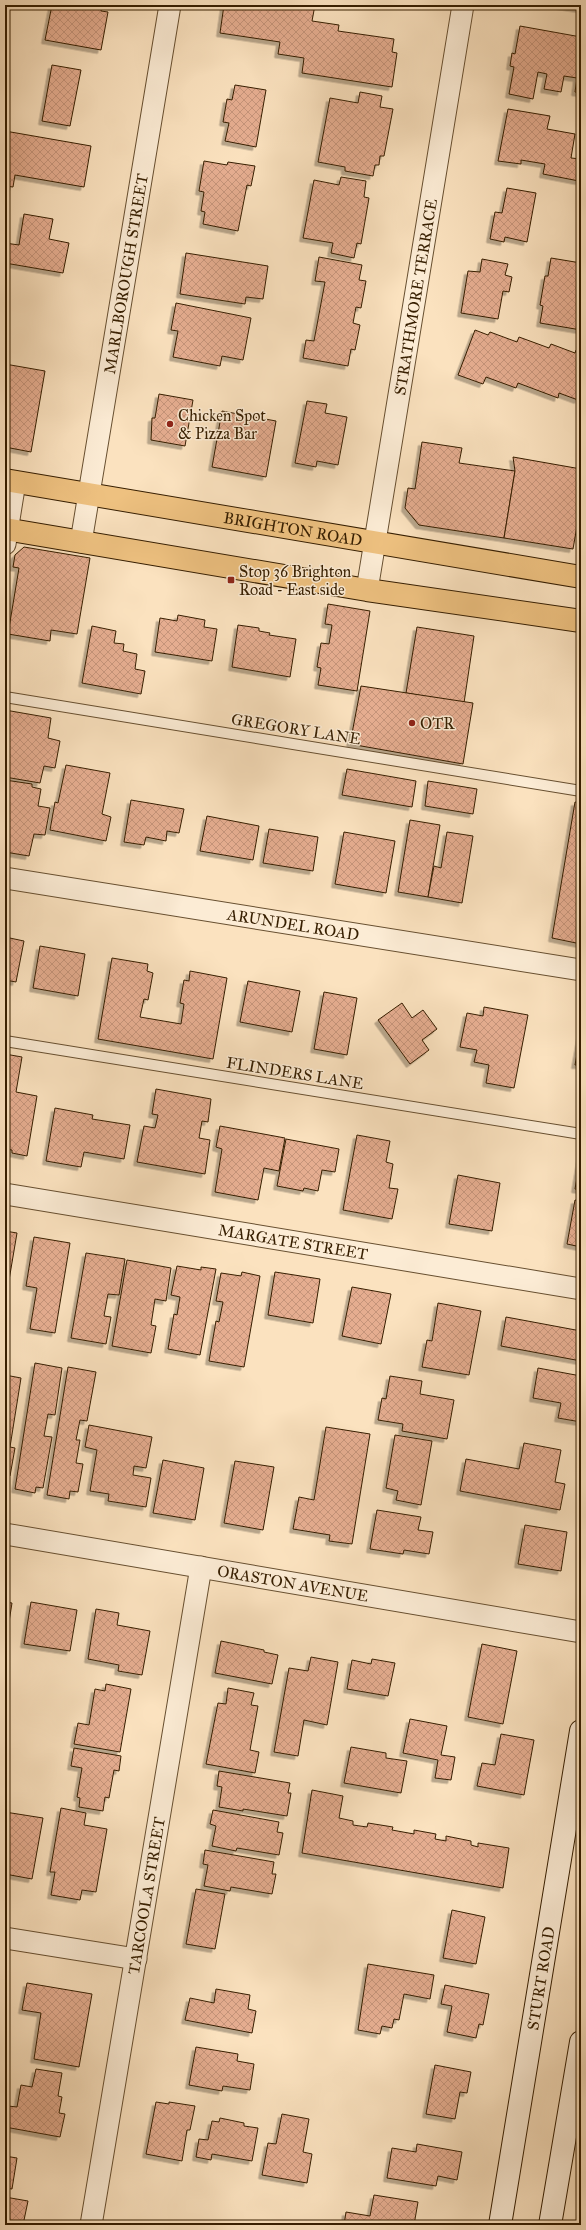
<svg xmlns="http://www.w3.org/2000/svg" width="586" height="2230" font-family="'IM FELL Great Primer',serif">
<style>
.building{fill:url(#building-cross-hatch);stroke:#361e00;filter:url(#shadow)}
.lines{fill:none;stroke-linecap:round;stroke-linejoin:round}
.lane-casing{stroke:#674f30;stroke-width:12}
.street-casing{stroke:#674f30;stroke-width:23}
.secondary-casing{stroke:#361e00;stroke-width:24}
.primary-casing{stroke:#361e00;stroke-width:24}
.lane{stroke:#fcecd5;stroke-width:10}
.street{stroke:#fcecd5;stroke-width:21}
.secondary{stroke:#fcecd5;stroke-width:22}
.primary{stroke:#eec180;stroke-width:22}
.poi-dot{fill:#8f2418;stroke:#fcecd5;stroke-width:1.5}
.labels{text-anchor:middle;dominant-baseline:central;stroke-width:3;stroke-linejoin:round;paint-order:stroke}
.street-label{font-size:16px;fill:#361e00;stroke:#fcecd5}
.poi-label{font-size:16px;fill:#361e00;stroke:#fcecd5;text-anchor:start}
</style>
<defs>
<pattern id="building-cross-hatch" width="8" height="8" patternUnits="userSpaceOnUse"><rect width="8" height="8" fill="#e5ad90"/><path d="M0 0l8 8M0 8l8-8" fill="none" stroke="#c5947a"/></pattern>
<filter id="shadow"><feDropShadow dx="-3.5" dy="3.5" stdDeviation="0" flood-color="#0004"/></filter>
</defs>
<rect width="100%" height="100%" fill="#fbe2bf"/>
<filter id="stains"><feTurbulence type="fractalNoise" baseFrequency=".005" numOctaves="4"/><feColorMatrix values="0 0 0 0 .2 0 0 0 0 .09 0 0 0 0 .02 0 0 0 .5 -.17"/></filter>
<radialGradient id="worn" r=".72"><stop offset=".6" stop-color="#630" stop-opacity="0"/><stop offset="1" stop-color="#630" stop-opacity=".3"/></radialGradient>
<g class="building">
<polygon points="52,5 102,5 101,11 108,12 101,50 45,40"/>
<polygon points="224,5 315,5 312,21 339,25 338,31 394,39 392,52 397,53 392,87 302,73 304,58 278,54 280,42 220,33"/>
<polygon points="556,5 581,5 581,9"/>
<polygon points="520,26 581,37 581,93 575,92 577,78 564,76 561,92 544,89 547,74 538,72 533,99 509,94 514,67 510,66 512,53 515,54"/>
<polygon points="52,65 81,70 70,126 42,121"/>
<polygon points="235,85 266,90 256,147 225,141 229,123 223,122 227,99 232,100"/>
<polygon points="360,92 382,96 380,107 393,109 384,156 380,156 379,165 375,165 373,176 345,171 345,167 318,162 330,98 358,103"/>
<polygon points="508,109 550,116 547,129 575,134 571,158 581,159 579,181 543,174 545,164 521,160 521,164 498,161"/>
<polygon points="5,131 91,146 84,187 15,175 13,187 5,186"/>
<polygon points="204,161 227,165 228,162 255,166 251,186 247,185 238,231 203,224 205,212 201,211 204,192 199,191"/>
<polygon points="341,177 366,181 364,197 369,198 361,244 357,243 354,258 331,253 333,243 303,238 314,180 339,185"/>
<polygon points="507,188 536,193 527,242 505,237 504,242 490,239 495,212 502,213"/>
<polygon points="24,214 53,219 49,239 69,243 63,273 5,263 5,243 19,245"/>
<polygon points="186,253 268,266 263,299 246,297 245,304 180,294"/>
<polygon points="319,257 362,265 359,280 366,281 361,308 356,307 353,323 360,325 355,350 351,349 348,366 303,358 306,340 314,341 325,282 315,281"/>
<polygon points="551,258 581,263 581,330 540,323 543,306 540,305 545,276 548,276"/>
<polygon points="482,259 508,264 505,275 512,277 509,292 503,291 498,319 461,313 468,271 480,272"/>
<polygon points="176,303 251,318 243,360 222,356 220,366 173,357 178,331 171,330"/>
<polygon points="475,330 488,335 490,332 517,342 519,337 549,348 551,344 575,353 576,350 581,351 581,392 578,400 559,393 558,398 518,383 516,388 486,377 483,384 458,375"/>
<polygon points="5,364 45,371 31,452 5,447"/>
<polygon points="159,394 193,400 185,446 151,440 152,418 155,418"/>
<polygon points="307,401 327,404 325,413 347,417 338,465 317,461 316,467 295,463"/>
<polygon points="222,411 276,421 266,477 212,467"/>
<polygon points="422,442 462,448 459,463 515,471 504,538 419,525 405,508 408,488 415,489"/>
<polygon points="513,457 581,469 581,503 573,549 504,538 515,471"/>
<polygon points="24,547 90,558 77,634 51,630 50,641 8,634 19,568 13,567 15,555"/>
<polygon points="328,604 370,611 357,691 318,685 321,668 317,667 321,643 329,644 332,625 325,624"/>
<polygon points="178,615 205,620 204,627 217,629 212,661 155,652 160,618 177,621"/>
<polygon points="238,625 259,628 259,631 270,633 269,635 296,639 290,677 232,667"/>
<polygon points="92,626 116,631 114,643 124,644 123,651 137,654 135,669 145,671 141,694 82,683"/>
<polygon points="417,627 474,636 464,703 406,693"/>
<polygon points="361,686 473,703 463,764 350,744"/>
<polygon points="5,710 51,718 48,738 60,741 55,768 44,766 40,783 5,777"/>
<polygon points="66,765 110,773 102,814 111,817 106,841 50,830 55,802 58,803"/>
<polygon points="347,769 416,781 412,807 342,795"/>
<polygon points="5,780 32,784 32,787 41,789 38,806 50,808 45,835 34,834 29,856 5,852"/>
<polygon points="428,781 477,789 473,814 425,806"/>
<polygon points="131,800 184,809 179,833 167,831 166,841 146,837 144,845 124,842"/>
<polygon points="575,802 581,803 581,944 552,938"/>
<polygon points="207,816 259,826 253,860 200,851"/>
<polygon points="410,820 440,825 428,897 398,892"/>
<polygon points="269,829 318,837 313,871 263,863"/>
<polygon points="344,832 395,841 386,893 335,884"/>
<polygon points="447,832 473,836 462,903 428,897 434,866 441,868"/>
<polygon points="5,937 24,941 16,982 5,980"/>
<polygon points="40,946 85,954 78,996 33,988"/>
<polygon points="112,958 148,964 147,971 153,973 148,1000 144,999 140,1017 181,1024 184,1004 180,1003 184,980 189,981 190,971 227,978 213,1059 98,1039"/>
<polygon points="248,981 300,991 292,1032 240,1022"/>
<polygon points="324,992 357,998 347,1055 314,1049"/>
<polygon points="402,1003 412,1018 423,1010 437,1029 422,1040 429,1050 410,1064 378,1020"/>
<polygon points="484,1007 528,1015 514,1088 486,1083 489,1065 474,1062 477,1050 460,1047 467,1013 483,1016"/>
<polygon points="581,1032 581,1065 575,1065"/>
<polygon points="5,1054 22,1057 16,1092 37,1096 27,1156 12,1153 12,1150 5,1149"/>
<polygon points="156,1089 211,1099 208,1122 202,1121 199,1138 210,1140 205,1174 137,1162 144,1126 155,1128 158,1115 152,1114"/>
<polygon points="55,1108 93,1115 92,1119 130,1125 124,1159 84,1152 81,1167 46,1161"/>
<polygon points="220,1126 285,1138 279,1171 264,1168 258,1200 215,1192 222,1149 216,1147"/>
<polygon points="357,1135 390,1141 386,1162 393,1164 389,1188 398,1189 392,1219 343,1210"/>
<polygon points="286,1139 339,1149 335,1172 322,1170 318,1191 304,1188 303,1191 277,1186"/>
<polygon points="581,1154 581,1190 575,1189"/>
<polygon points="458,1175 500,1183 492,1231 449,1224"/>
<polygon points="575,1200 581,1201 581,1247 567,1244"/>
<polygon points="5,1231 17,1233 5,1304"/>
<polygon points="34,1237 70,1243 55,1333 30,1329 37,1288 26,1286"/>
<polygon points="86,1253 125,1259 119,1295 108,1294 104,1316 111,1317 106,1344 71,1338"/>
<polygon points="127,1260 171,1268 166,1301 155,1299 151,1325 156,1326 151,1353 112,1346"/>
<polygon points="177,1266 201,1270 201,1267 216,1269 200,1355 168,1349 174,1314 177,1315 180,1297 171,1295"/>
<polygon points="242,1272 260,1276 244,1367 209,1361 216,1321 219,1322 223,1302 216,1301 221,1273 241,1276"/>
<polygon points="275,1272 320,1279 313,1323 268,1315"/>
<polygon points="352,1287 391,1294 381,1344 342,1336"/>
<polygon points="438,1303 481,1311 469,1375 422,1367 427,1340 432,1341"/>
<polygon points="506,1317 581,1331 581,1361 501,1346"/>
<polygon points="35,1363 62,1368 55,1415 48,1414 44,1436 52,1437 43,1488 36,1487 35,1493 15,1489"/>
<polygon points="68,1367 96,1372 87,1421 80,1420 76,1440 80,1440 76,1463 83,1464 78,1492 70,1491 69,1499 47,1495"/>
<polygon points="538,1368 581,1376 581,1422 558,1418 561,1403 533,1398"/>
<polygon points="5,1375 21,1378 10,1447 15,1448 10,1476 5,1475"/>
<polygon points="390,1376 422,1381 420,1394 454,1400 447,1439 402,1431 403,1424 378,1420 382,1398 386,1399"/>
<polygon points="89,1425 152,1437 146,1468 134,1466 133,1475 151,1478 146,1507 108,1501 109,1494 90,1491 97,1450 85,1447"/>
<polygon points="326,1427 370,1434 352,1544 329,1541 330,1535 293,1529 299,1497 314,1500"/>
<polygon points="395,1435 432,1441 421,1505 396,1500 398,1491 386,1488"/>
<polygon points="524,1443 561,1450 555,1482 565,1484 560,1510 460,1491 466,1459 519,1469"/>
<polygon points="163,1460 204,1468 195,1520 153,1513"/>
<polygon points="235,1461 274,1467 263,1530 224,1523"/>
<polygon points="377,1510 421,1517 418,1530 433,1532 429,1554 404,1550 403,1554 370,1549"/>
<polygon points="525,1525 567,1532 561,1571 518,1564"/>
<polygon points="5,1602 12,1603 6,1641 5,1640"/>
<polygon points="31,1602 77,1610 70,1651 24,1644"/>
<polygon points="96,1609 119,1613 117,1625 150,1631 142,1675 118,1671 119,1665 88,1659"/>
<polygon points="221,1641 264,1650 264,1652 278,1655 272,1684 215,1673"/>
<polygon points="482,1644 517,1651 503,1724 468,1717"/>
<polygon points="311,1657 338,1662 327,1725 304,1720 298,1756 274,1752 289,1668 308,1671"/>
<polygon points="372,1659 395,1663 388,1696 347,1689 352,1660 371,1664"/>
<polygon points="106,1684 131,1689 120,1752 74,1744 78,1723 89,1725 95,1689 105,1691"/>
<polygon points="228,1688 254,1693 251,1705 258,1706 250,1750 259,1752 255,1773 206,1764 218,1703 226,1704"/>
<polygon points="410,1719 447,1726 441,1755 455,1757 451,1780 435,1778 438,1760 403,1753"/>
<polygon points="501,1734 534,1740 524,1795 477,1786 482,1763 495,1765"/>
<polygon points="351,1747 386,1753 386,1758 407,1761 401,1793 344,1783"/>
<polygon points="74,1748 121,1756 119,1771 114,1770 109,1798 105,1797 103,1811 79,1807 80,1798 77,1797 82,1768 71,1766"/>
<polygon points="219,1771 290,1783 288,1793 291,1793 287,1816 243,1809 243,1811 219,1807 222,1787 217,1786"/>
<polygon points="312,1790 343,1796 339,1818 353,1821 353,1825 367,1827 368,1823 393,1827 392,1830 414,1834 414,1830 436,1834 435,1839 446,1841 446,1836 471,1841 471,1845 478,1847 478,1843 509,1848 503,1888 302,1853"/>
<polygon points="61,1808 86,1813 84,1825 107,1829 96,1892 82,1890 80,1900 51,1895 55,1872 50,1872"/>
<polygon points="213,1810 279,1822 277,1832 283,1833 279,1855 237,1848 236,1851 212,1846 216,1826 210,1824"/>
<polygon points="5,1812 43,1818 32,1879 5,1874"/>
<polygon points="205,1850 274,1862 272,1874 276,1874 272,1894 231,1887 230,1891 204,1886 208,1865 203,1864"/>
<polygon points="196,1889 225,1894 215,1949 186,1944"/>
<polygon points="452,1910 485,1917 476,1964 443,1958"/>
<polygon points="368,1964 434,1975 430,1999 404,1994 399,2020 394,2019 392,2028 382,2026 380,2034 358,2030"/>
<polygon points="27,1983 92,1994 79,2067 34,2059 41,2013 22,2010"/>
<polygon points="445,1985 489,1994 483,2025 479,2024 476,2038 447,2032 452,2006 441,2004"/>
<polygon points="216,1989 250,1995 248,2009 256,2011 252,2033 185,2020 190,1998 214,2003"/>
<polygon points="196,2047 238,2054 237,2061 254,2064 250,2090 223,2086 222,2091 189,2085"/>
<polygon points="435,2065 471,2072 467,2093 460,2092 455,2119 426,2114"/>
<polygon points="36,2069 62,2073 58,2096 62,2097 59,2113 65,2114 60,2137 5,2127 8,2106 17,2107 21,2085 32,2087"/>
<polygon points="156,2102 169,2104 169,2102 195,2106 190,2130 187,2130 182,2161 146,2154"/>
<polygon points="282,2114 309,2119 303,2152 312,2154 307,2183 262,2175 268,2143 276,2144"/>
<polygon points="220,2118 244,2123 244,2126 258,2128 252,2161 212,2154 211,2160 196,2157 199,2139 208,2140 212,2121 219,2122"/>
<polygon points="417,2144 462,2152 457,2180 438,2176 436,2186 387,2178 392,2148 416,2152"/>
<polygon points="5,2156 17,2158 12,2189 5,2188"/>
<polygon points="374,2195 418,2202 414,2225 344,2225 346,2212 370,2216"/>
<polygon points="5,2197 28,2201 23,2225 5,2225"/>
</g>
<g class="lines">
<defs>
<g id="lane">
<polyline points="5,697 581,791"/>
<polyline points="5,1041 581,1134"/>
</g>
<g id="street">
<path id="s1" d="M 81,542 L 170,5"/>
<polyline points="5,544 15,482"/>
<path id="s2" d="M 367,590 L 463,5"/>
<path id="s3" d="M 5,878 L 581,970"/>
<path id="s4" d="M 5,1194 L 581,1289"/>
<path id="s5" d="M 5,1534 L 581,1632"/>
<polyline points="5,1938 136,1959"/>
<path id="s6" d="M 91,2225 L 201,1567"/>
</g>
<g id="secondary">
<path id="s7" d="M 500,2225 L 581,1731"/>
<polyline points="550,2225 581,2042"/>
</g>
<g id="primary">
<path id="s8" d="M 5,480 L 581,577"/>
<polyline points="5,529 367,590 581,621"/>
</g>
</defs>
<use href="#lane" class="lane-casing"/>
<use href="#street" class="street-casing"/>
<use href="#secondary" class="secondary-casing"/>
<use href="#primary" class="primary-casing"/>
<use href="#lane" class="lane"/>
<use href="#street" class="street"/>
<use href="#secondary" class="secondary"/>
<use href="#primary" class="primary"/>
</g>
<g class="poi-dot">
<circle cx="170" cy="424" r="4"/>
<rect x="227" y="576" width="8" height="8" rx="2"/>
<circle cx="412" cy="723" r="4"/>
</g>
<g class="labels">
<g class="street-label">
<text stroke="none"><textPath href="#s1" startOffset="272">MARLBOROUGH STREET</textPath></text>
<text stroke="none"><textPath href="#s2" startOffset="297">STRATHMORE TERRACE</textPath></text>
<text stroke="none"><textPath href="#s8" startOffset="292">BRIGHTON ROAD</textPath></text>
<text transform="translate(296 729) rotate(9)">GREGORY LANE</text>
<text stroke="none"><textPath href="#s3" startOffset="292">ARUNDEL ROAD</textPath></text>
<text transform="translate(295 1073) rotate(9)">FLINDERS LANE</text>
<text stroke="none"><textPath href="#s4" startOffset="292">MARGATE STREET</textPath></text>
<text stroke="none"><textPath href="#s5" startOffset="292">ORASTON AVENUE</textPath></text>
<text stroke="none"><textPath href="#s6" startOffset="334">TARCOOLA STREET</textPath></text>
<text stroke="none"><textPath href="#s7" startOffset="250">STURT ROAD</textPath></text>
</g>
<g class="poi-label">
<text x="178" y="415">Chicken Spot<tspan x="178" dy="18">&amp; Pizza Bar</tspan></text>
<text x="239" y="571">Stop 36 Brighton<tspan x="239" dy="18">Road - East side</tspan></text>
<text x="420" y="723">OTR</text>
</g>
</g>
<rect width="586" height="2230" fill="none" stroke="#fbe2bf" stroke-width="20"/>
<rect x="6" y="6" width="574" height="2218" fill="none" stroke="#361e00" stroke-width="2"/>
<rect x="10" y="10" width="566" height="2210" fill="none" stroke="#361e00"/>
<rect width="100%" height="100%" filter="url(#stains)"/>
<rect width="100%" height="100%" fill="url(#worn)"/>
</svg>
